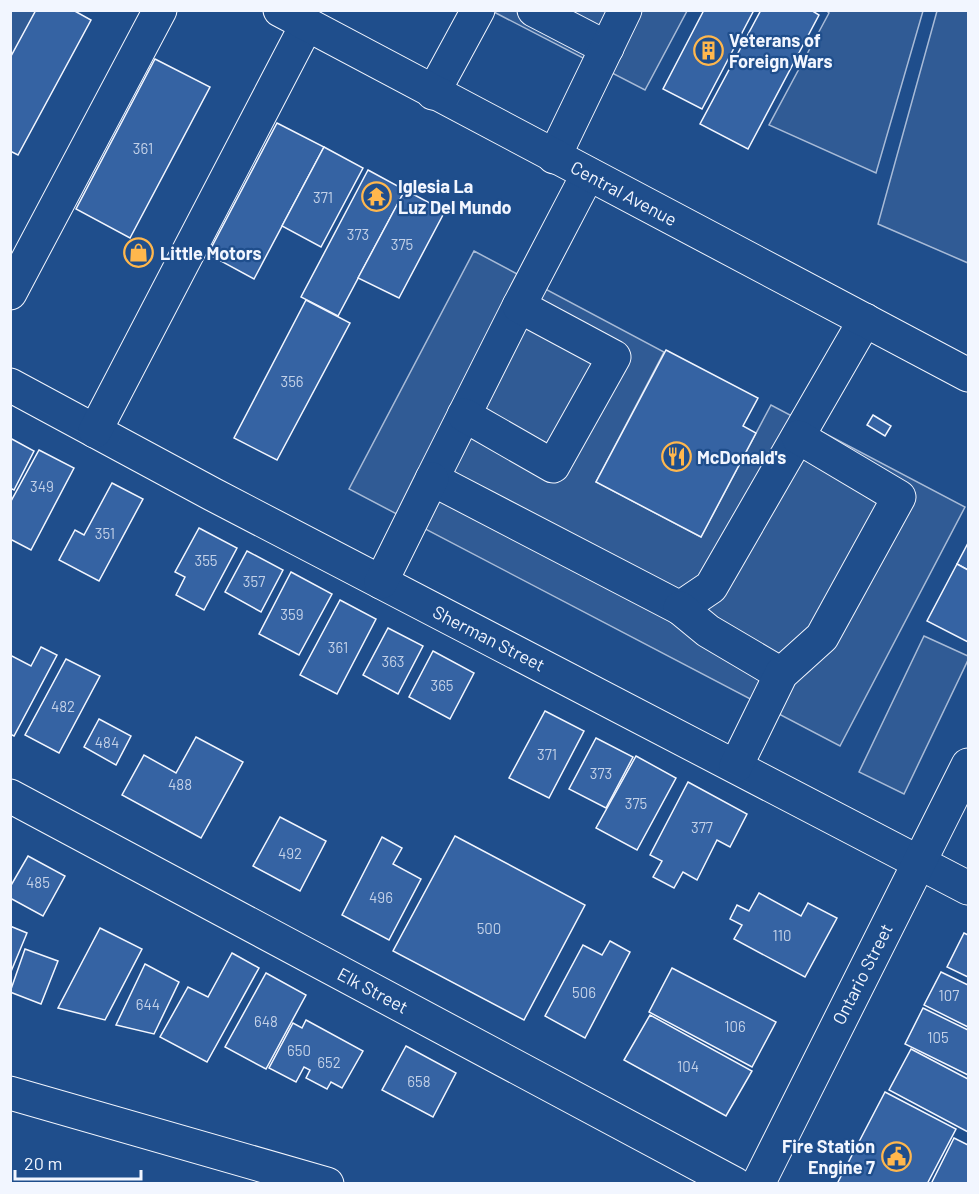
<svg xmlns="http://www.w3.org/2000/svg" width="979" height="1194" font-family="Barlow,sans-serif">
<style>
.parking{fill:#305b95;stroke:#a8bbd7;stroke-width:1.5}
.building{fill:#3563a3;stroke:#f2f6ff;stroke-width:1.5}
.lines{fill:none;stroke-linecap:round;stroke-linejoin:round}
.minor-casing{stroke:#f2f6ff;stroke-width:35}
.major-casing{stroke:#f2f6ff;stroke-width:35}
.minor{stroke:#1f4e8c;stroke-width:33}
.major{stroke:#1f4e8c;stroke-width:33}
.labels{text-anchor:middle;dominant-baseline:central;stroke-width:4.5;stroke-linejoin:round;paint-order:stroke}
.number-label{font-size:15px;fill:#c3d1e8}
.poi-label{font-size:18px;font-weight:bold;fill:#f2f6ff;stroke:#1f4e8c;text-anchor:start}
.street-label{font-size:18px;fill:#f2f6ff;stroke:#1f4e8c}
</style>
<rect width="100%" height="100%" fill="#1f4e8c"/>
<g class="parking">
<polygon points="11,11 36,11 11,58"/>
<polygon points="492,11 687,11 645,90"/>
<polygon points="827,11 923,11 876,173 769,125 829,13"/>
<polygon points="937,11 968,11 968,263 878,224"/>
<polygon points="474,251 664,352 596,482 701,537 771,405 965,507 840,746 349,489"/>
<polygon points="924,636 968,656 968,660 904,794 859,772"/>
</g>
<g class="building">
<polygon points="36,10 73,10 91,20 18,155 10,151 10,58"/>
<polygon points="704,10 754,10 702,109 663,89"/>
<polygon points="761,10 811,10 819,15 748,149 700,124"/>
<polygon points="155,59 210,87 130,238 76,209"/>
<polygon points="277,123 324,147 254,279 208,254"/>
<polygon points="324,147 363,168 321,247 282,226"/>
<polygon points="368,170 405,190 338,316 301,297"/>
<polygon points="405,190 445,211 399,298 358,278"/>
<polygon points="306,300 350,323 277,460 234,438"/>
<polygon points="666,350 758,398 743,426 756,433 701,537 596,482"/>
<polygon points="873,415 891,426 885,436 867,425"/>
<polygon points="10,438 34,451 14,490 10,488"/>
<polygon points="39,450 74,468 31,550 10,539 10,503"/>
<polygon points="112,483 143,499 99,581 59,560 75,530 84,535"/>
<polygon points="199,528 237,548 204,610 176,595 185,577 175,572"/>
<polygon points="968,543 968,570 957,564"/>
<polygon points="247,551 283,570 261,612 225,592"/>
<polygon points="957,564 968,570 968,642 927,621"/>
<polygon points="291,572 332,594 299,655 259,634"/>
<polygon points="340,600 376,619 337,694 300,675"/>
<polygon points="388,628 423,646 398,694 363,675"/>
<polygon points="41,647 57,655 14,736 10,734 10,655 31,666"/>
<polygon points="433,651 474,673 450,719 409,697"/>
<polygon points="66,659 100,676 59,753 25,735"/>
<polygon points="545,711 584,731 549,798 509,778"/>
<polygon points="99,719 131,736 116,765 84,747"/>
<polygon points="196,737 243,762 201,838 122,795 144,755 176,773"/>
<polygon points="596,738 633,757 606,808 569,789"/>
<polygon points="636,756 676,778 637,850 596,828"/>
<polygon points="688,782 747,814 730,847 717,840 697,880 683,872 674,888 653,877 662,861 650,855"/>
<polygon points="280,817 326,841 300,891 253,866"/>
<polygon points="455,836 585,905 524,1020 393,951"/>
<polygon points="382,837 402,848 393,864 421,879 389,940 342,915"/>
<polygon points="28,856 65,876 43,916 10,898 10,887"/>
<polygon points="759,893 801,916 808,903 837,918 805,977 734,939 742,925 730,919 737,905 749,911"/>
<polygon points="10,926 27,933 10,974"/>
<polygon points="100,928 142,949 105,1020 58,1008"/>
<polygon points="964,933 968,935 968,977 947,967"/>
<polygon points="610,941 630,952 585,1038 545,1016 583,945 602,955"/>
<polygon points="25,949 58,961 41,1004 10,992"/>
<polygon points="232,953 259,968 207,1062 160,1037 188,987 208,997"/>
<polygon points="145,964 179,982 154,1034 116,1025"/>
<polygon points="672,968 776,1022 752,1067 649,1012"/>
<polygon points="941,972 968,985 968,1027 924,1005"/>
<polygon points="266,973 306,995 266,1069 225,1047"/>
<polygon points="923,1008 968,1030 968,1075 905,1044"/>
<polygon points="650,1015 752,1071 726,1116 624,1060"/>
<polygon points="306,1020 363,1051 342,1088 331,1082 327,1089 306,1078 310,1070 304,1067 296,1082 269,1068 293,1023 302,1028"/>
<polygon points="406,1046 456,1073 433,1117 382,1090"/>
<polygon points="911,1049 968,1079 968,1132 889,1090"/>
<polygon points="885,1092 956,1129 927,1184 837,1184"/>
<polygon points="954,1138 968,1145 968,1184 931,1184"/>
</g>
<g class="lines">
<defs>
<g id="minor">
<polyline points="534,10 607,48"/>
<polyline points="433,93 478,10"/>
<polyline points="554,157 625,10"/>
<polyline points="10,293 160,10"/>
<polyline points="519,306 432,479 680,608 711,587 865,320"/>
<polyline points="10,385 212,494 968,888"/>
<polyline points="464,415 553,466 614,357 519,306 588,174"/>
<polyline points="95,431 307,24"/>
<polyline points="381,582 432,479"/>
<polyline points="680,608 708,631 781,674"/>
<polyline points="736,766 781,674 822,637 899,497 798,437"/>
<polyline points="10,796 735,1184"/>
<polyline points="10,1093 327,1184"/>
<polyline points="758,1184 968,765"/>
</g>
<polyline id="major" points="280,10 968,375"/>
</defs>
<use href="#minor" class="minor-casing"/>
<use href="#major" class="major-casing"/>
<use href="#minor" class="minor"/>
<use href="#major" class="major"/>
</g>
<defs>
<symbol id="building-ring" viewBox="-11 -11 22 22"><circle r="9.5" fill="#1f4e8c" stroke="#ffb74d" stroke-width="1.5"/><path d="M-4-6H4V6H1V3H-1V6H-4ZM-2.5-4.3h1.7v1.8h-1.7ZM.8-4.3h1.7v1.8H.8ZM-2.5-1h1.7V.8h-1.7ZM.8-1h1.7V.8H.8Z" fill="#ffb74d"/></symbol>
<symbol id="temple-ring" viewBox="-11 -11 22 22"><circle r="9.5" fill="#1f4e8c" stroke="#ffb74d" stroke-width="1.5"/><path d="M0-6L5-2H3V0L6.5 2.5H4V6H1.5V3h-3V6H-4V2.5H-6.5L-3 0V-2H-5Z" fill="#ffb74d"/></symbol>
<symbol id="shop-ring" viewBox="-11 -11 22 22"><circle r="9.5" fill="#1f4e8c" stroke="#ffb74d" stroke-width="1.5"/><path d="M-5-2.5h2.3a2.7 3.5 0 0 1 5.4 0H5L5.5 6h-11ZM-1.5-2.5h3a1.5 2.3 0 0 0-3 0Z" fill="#ffb74d"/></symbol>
<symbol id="restaurant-ring" viewBox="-11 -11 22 22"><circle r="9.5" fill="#1f4e8c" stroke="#ffb74d" stroke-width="1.5"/><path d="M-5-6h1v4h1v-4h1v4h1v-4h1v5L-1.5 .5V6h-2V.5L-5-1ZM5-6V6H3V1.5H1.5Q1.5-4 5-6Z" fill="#ffb74d"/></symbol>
<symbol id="civic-ring" viewBox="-11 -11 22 22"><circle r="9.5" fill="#1f4e8c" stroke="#ffb74d" stroke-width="1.5"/><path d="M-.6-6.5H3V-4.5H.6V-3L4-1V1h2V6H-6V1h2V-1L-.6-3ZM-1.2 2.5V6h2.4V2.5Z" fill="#ffb74d"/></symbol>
</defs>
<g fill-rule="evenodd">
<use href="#building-ring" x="692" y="34" width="33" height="33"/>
<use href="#temple-ring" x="360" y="180" width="33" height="33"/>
<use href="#shop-ring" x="122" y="236" width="33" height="33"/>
<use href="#restaurant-ring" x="660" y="440" width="33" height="33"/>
<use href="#civic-ring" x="880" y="1140" width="33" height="33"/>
</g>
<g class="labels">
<g class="number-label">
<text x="143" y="148">361</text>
<text x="323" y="197">371</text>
<text x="358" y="234">373</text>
<text x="402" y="244">375</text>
<text x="292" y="381">356</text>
<text x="42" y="486">349</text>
<text x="105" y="533">351</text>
<text x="206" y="560">355</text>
<text x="254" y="581">357</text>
<text x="292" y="614">359</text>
<text x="338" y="647">361</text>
<text x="393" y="661">363</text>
<text x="442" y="685">365</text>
<text x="63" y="706">482</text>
<text x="107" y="742">484</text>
<text x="547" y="754">371</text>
<text x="601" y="773">373</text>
<text x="180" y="784">488</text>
<text x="636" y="803">375</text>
<text x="702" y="827">377</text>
<text x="290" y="853">492</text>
<text x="38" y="882">485</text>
<text x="381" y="897">496</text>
<text x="489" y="928">500</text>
<text x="782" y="935">110</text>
<text x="584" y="992">506</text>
<text x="949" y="995">107</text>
<text x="148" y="1004">644</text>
<text x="266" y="1021">648</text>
<text x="735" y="1026">106</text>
<text x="938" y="1037">105</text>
<text x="299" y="1050">650</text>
<text x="329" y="1062">652</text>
<text x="688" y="1066">104</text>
<text x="419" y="1081">658</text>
</g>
<g class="poi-label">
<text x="729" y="40">Veterans of<tspan x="729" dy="21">Foreign Wars</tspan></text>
<text x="398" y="186">Iglesia La<tspan x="398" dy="21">Luz Del Mundo</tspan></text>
<text x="160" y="253">Little Motors</text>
<text x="697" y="457">McDonald's</text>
<text x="875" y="1146" text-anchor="end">Fire Station<tspan x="875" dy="21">Engine 7</tspan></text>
</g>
<g class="street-label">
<text transform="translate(624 193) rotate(28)">Central Avenue</text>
<text transform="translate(489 638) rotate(27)">Sherman Street</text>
<text transform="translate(862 974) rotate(-63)">Ontario Street</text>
<text transform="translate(373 990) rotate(28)">Elk Street</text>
</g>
</g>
<rect width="979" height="1194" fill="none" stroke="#f2f6ff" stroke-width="24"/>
<path d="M15 1170v9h126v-9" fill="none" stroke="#f2f6ff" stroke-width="3"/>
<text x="24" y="1170" font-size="18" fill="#f2f6ff" stroke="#1f4e8c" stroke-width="4.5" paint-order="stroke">20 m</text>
</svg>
